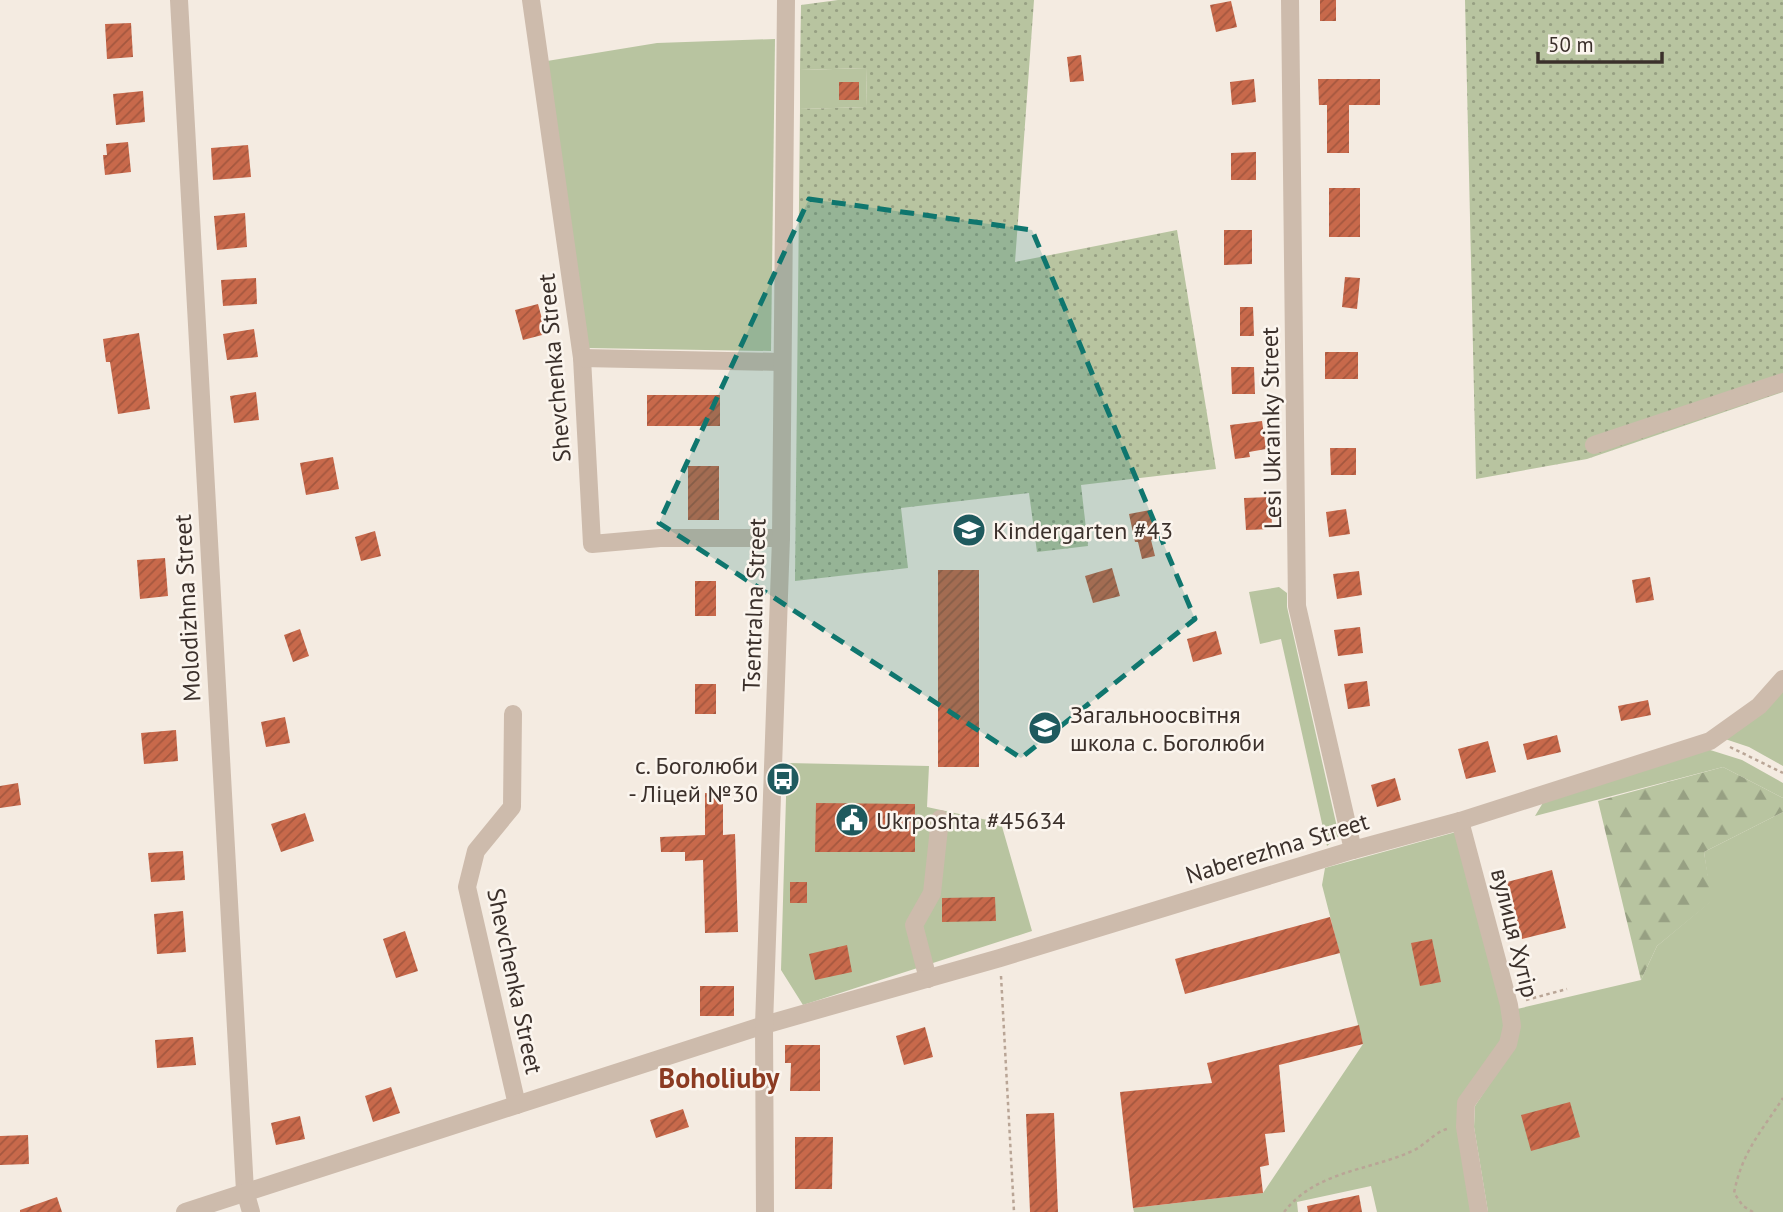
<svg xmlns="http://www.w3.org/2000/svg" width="1783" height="1212" font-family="'PT Sans',sans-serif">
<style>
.green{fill:#b8c4a0}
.forest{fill:url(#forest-firs)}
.garden{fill:url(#garden-dots)}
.building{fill:url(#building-hatch)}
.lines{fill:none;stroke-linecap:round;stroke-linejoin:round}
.path{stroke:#b9a596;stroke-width:2.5;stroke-dasharray:3.5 3.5;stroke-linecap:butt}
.minor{stroke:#cdbbac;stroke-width:18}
.marked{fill:#0f766e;fill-opacity:0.2;stroke:#0f766e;stroke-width:5;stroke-dasharray:14 9;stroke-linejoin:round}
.labels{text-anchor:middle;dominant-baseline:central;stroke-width:5;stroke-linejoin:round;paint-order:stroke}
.street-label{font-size:24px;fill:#3b302b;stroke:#fbf5ee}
.poi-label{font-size:24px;fill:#3b302b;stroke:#fbf5ee;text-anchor:start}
.quarter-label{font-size:28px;font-weight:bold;fill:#8c3b22;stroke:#fbf5ee}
</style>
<defs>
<pattern id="forest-firs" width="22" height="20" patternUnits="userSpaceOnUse" patternTransform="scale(1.75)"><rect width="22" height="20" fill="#b8c4a0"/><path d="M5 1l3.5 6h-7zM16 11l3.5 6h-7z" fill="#97a083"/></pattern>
<pattern id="garden-dots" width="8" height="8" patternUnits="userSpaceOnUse" patternTransform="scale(1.75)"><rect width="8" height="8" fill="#b8c4a0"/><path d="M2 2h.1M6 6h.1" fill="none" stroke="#97a083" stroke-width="1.8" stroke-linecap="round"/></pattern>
<pattern id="building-hatch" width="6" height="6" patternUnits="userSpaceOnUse" patternTransform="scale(1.75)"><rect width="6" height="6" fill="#c8694b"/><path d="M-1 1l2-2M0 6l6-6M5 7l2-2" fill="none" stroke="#a4573f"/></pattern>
</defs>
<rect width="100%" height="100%" fill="#f4ebe1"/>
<g class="green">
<polygon points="775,39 771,351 588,348 547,61 657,43"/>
<polygon points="866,68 867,107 800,109 800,70"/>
<polygon points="1279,587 1287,593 1287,607 1339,836 1327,846 1281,639 1260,644 1249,592"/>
<polygon points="1783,689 1783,766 1749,747 1725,739"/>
<polygon points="1707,749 1742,760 1783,783 1783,798 1723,767 1535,816 1544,801"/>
<polygon points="787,763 929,766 927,807 1001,823 1032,931 803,1005 781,970"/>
<polygon points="1783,812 1783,1212 1488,1212 1474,1127 1475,1106 1514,1047 1517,1009 1641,980 1657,946 1711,901 1704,852"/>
<polygon points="1456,832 1503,1006 1505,1025 1502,1042 1460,1101 1472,1212 1377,1212 1371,1186 1297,1202 1298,1212 1134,1212 1133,1208 1263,1193 1363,1044 1322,885 1325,868"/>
</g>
<polygon class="forest" points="1723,767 1783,798 1783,812 1704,852 1712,901 1657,946 1641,980 1598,801"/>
<g class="garden">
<polygon points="838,0 1034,0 1015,262 1177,230 1216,469 1081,485 1088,546 1037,552 1029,493 901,508 908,568 795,581 800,109 867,107 866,68 800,70 801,5"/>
<polygon points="1465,0 1783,0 1783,392 1587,459 1476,479"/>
</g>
<g class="building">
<rect x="1320" y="0" width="16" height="21"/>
<polygon points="1231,1 1237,27 1216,32 1210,5"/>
<polygon points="131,23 133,57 107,59 105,24"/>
<polygon points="1081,55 1084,81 1070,82 1067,57"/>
<polygon points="1254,79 1256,102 1232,105 1230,82"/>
<polygon points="1318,79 1380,79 1380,105 1349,105 1349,153 1327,153 1327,105 1319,105"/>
<rect x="839" y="82" width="20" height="18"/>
<polygon points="143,91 145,122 116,125 113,94"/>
<polygon points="128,142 131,172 105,175 103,155 107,155 106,144"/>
<polygon points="248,145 251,177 213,180 211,148"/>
<polygon points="1256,152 1256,180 1231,180 1231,153"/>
<rect x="1329" y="188" width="31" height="49"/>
<polygon points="245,213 247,247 217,250 214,216"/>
<polygon points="1224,230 1252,230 1252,264 1224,265"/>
<polygon points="1345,277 1360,278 1357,309 1342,307"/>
<polygon points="256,278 257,304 223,306 221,280"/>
<polygon points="538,304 546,334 523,340 515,310"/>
<polygon points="1240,307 1253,307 1254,336 1240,336"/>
<polygon points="254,329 258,357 227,360 223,334"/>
<polygon points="139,333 150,409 118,414 110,362 106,362 103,339"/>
<rect x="1325" y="352" width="33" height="27"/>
<polygon points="1231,367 1254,367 1255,394 1232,394"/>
<polygon points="256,392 259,420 234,423 230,396"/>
<rect x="647" y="395" width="73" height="31"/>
<polygon points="1262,421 1266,449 1249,452 1250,457 1235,459 1230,425"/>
<polygon points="1330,448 1356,448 1356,475 1331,475"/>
<polygon points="333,457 339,489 306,495 300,463"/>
<rect x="688" y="466" width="31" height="54"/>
<polygon points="1271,497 1272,529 1246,530 1244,498"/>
<polygon points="1346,509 1350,534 1329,537 1326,512"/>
<polygon points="1150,510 1156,539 1151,540 1155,556 1142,559 1138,542 1135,542 1129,514"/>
<polygon points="375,531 381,556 361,561 355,537"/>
<polygon points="165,558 168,596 140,599 137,560"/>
<polygon points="1112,568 1120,596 1093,603 1085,576"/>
<rect x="938" y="570" width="41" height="197"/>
<polygon points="1359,571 1362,595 1337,599 1333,574"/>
<polygon points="1650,577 1654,600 1636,603 1632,580"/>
<rect x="695" y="581" width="21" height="35"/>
<polygon points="1360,627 1363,653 1338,656 1334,630"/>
<polygon points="300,629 309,656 293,662 284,635"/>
<polygon points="1216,631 1222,654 1193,662 1187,639"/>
<polygon points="1367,681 1370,706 1348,709 1344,684"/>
<rect x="695" y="684" width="21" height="30"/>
<polygon points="1648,700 1651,715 1621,721 1618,706"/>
<polygon points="285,717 290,743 266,747 261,722"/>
<polygon points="176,730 178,761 144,764 141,733"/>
<polygon points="1557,735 1561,752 1527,760 1523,744"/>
<polygon points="1488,741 1496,772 1466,779 1458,749"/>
<polygon points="1395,778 1401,800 1377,807 1371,785"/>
<polygon points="18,783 21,805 0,808 0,786"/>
<polygon points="705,793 723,794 723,835 735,834 738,932 705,933 703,860 685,861 685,852 661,852 660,837 705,835"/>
<polygon points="816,803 915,804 915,852 815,852"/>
<polygon points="305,813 314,841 281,852 271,824"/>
<polygon points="183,851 185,880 151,882 148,853"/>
<polygon points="1552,870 1566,928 1522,939 1507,882"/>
<rect x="790" y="882" width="17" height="21"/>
<polygon points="995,897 996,921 942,922 942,898"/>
<polygon points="183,911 186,952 157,954 154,914"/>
<polygon points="1330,917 1340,953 1185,994 1175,959"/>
<polygon points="405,931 418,971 396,978 383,939"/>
<polygon points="1432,939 1441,982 1420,986 1411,943"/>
<polygon points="847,945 852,972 815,980 809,954"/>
<rect x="700" y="986" width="34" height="30"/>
<polygon points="1359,1025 1363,1044 1279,1065 1285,1132 1265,1134 1269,1165 1260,1167 1263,1193 1133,1208 1120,1092 1212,1083 1207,1063"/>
<polygon points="925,1027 933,1057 904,1065 896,1036"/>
<polygon points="193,1037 196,1065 157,1068 155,1040"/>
<polygon points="785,1045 820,1045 820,1091 790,1091 791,1063 785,1063"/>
<polygon points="391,1087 400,1113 373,1122 365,1096"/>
<polygon points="1570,1102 1580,1137 1531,1151 1521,1115"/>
<polygon points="683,1109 689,1127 656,1138 650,1120"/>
<polygon points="1054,1113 1058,1212 1030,1212 1026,1114"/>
<polygon points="300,1116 305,1139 276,1145 271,1123"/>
<polygon points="28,1135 29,1164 0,1165 0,1136"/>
<polygon points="795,1137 833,1137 832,1189 795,1189"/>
<polygon points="1359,1195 1362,1212 1308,1212 1307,1206"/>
<polygon points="57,1197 62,1212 20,1212 20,1210"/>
</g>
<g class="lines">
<g class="path">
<polyline points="1730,747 1783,773"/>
<polyline points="1001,976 1014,1212"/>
<polyline points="1526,1000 1567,989"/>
<path d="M 1284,1212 C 1316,1171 1367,1171 1410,1152 C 1424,1147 1433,1133 1447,1129"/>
<path d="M 1753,1212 L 1743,1206 L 1734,1193 C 1742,1152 1761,1132 1783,1098"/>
</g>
<g class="minor">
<polyline points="179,0 245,1191 251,1212"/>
<polyline points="531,0 582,358 592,544 660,538 781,538"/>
<polyline points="1290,0 1297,606 1353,850"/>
<polyline points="582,358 781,362"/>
<polyline points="1594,445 1783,382"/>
<polyline points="513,714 512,807 476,851 467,887 517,1105"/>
<polyline points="1460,821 1509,1005 1512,1026 1508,1044 1466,1103 1465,1127 1479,1212"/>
<polyline points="928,979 914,925 932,893 940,819"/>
<polyline points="185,1212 764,1025 1000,958 1353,850 1460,821 1710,741 1759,706 1783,679"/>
<polyline points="765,1212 764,1025 781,538 786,0"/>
</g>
</g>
<path class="marked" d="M 809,199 L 1032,230 L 1195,619 L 1021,758 L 659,523 Z"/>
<defs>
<symbol id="school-disc" viewBox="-11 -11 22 22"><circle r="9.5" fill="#1f5a5e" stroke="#fbf5ee"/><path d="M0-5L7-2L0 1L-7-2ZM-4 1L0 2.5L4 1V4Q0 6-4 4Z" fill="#fff"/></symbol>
<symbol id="bus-disc" viewBox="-11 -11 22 22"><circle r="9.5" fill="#1f5a5e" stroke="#fbf5ee"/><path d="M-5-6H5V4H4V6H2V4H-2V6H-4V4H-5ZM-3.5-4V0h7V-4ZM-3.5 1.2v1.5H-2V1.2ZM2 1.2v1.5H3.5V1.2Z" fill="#fff"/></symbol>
<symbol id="civic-disc" viewBox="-11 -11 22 22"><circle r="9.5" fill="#1f5a5e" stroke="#fbf5ee"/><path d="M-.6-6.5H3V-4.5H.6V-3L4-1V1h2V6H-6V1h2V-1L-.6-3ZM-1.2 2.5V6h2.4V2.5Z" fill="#fff"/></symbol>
</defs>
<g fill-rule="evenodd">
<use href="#school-disc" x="950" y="511" width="38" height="38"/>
<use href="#school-disc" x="1026" y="709" width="38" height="38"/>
<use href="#bus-disc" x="764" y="760" width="38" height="38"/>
<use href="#civic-disc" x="833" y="801" width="38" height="38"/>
</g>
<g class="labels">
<g class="street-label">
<text transform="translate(554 368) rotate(-95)">Shevchenka Street</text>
<text transform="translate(1271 428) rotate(-91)">Lesi Ukrainky Street</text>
<text transform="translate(754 605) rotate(-88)">Tsentralna Street</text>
<text transform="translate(187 608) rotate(-93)">Molodizhna Street</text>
<text transform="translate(1277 848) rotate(-17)">Naberezhna Street</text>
<text transform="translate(1515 933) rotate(76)">вулиця Хутір</text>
<text transform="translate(515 981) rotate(78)">Shevchenka Street</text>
</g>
<g class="poi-label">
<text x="993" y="530">Kindergarten #43</text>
<text x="1070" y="714">Загальноосвітня<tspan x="1070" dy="28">школа с. Боголюби</tspan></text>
<text x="758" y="765" text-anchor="end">с. Боголюби<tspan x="758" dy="28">- Ліцей №30</tspan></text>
<text x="876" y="820">Ukrposhta #45634</text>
</g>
<g class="quarter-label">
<text x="719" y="1077">Boholiuby</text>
</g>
</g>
<path d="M1538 52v10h124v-10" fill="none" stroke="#3b302b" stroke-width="3.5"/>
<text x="1548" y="52" font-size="21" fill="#3b302b" stroke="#fbf5ee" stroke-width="5" paint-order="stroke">50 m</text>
</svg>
